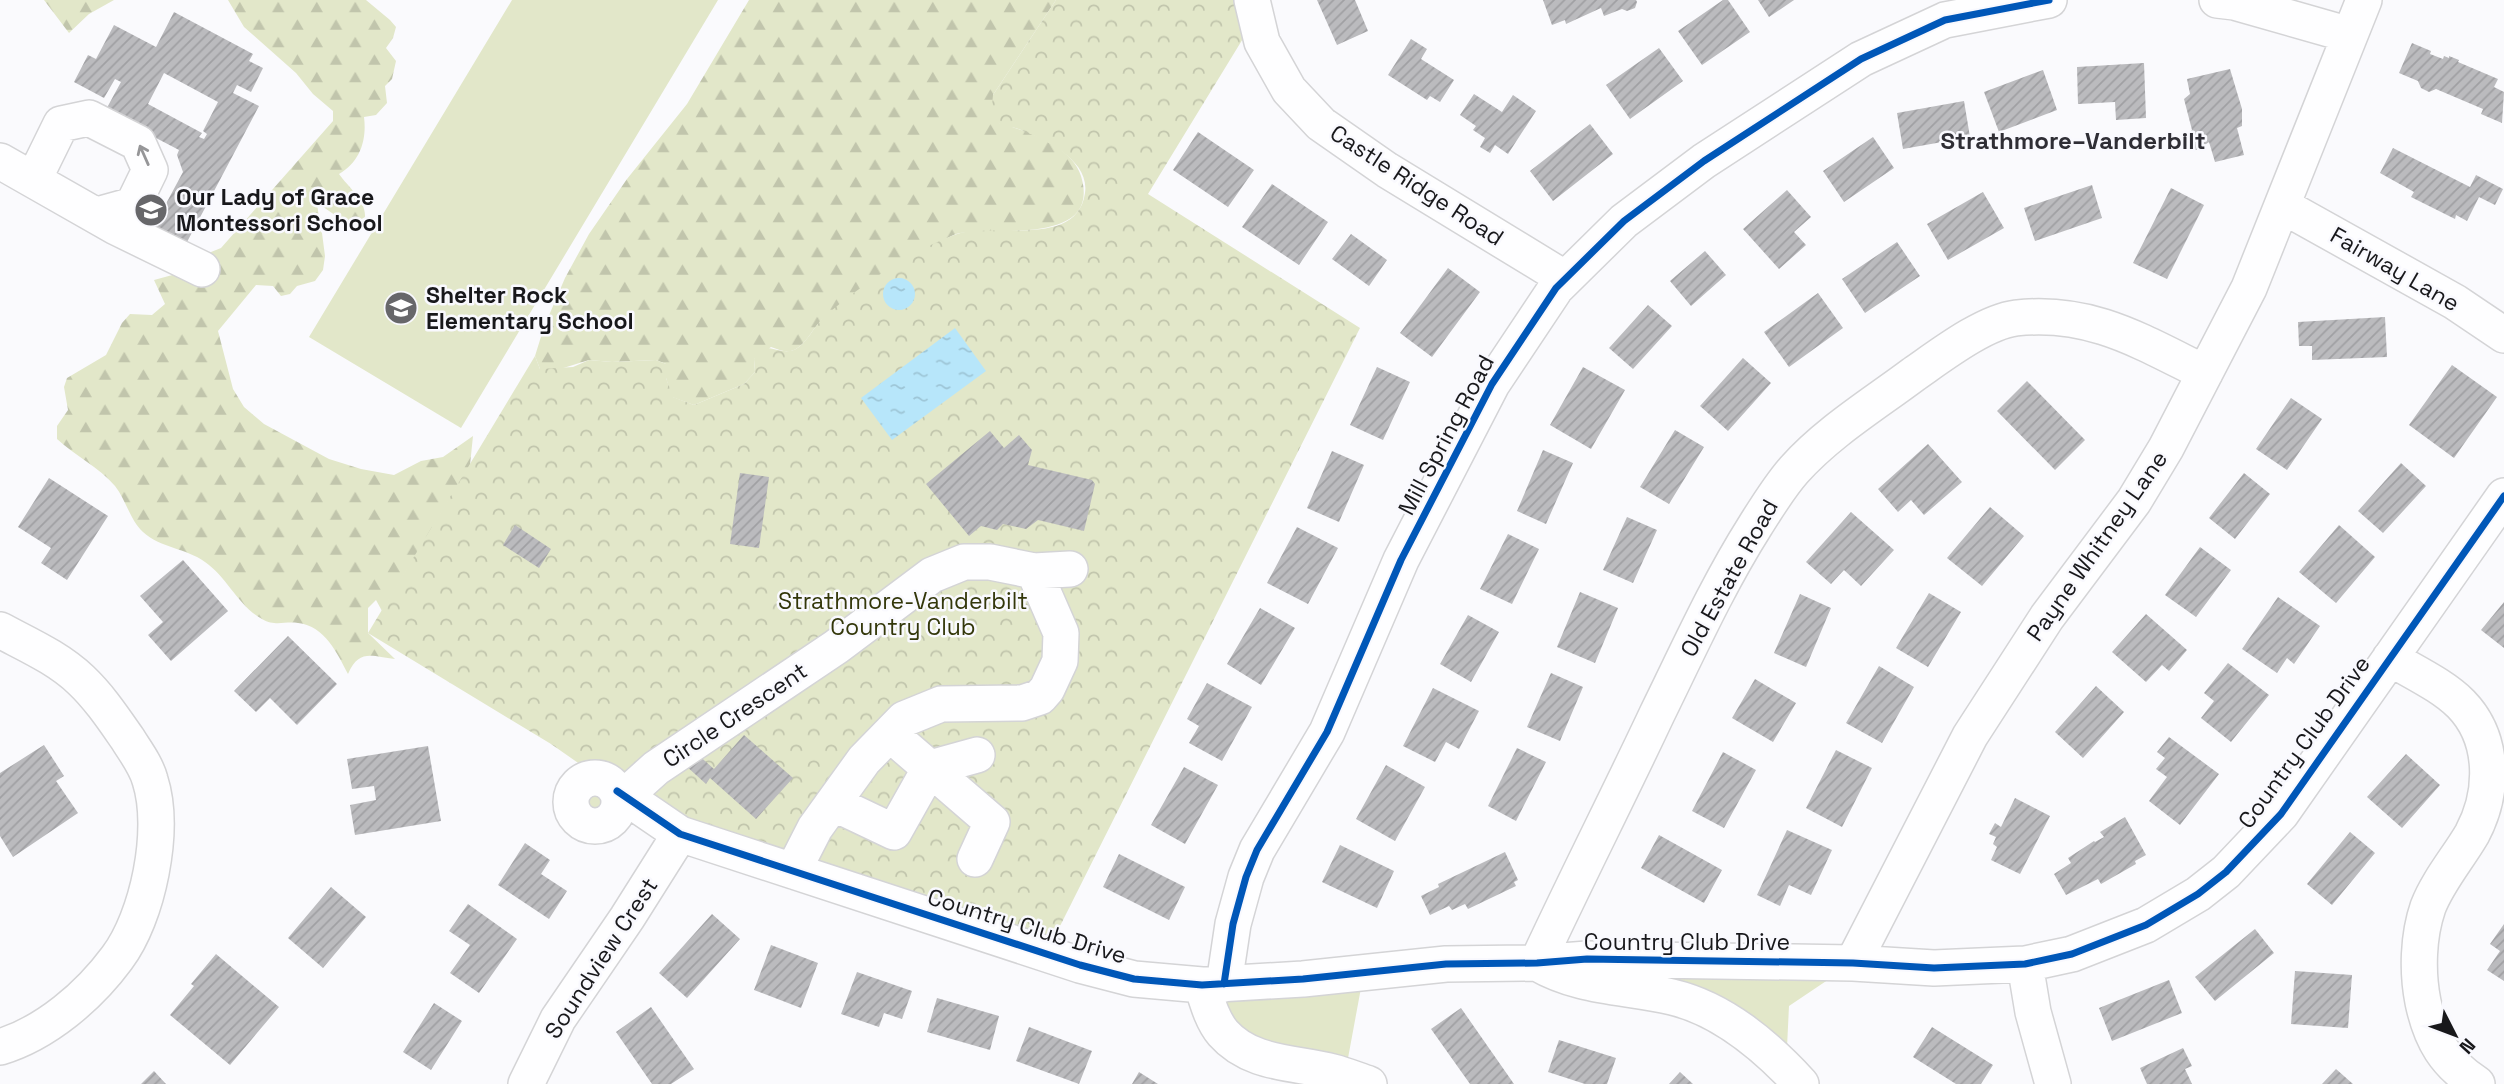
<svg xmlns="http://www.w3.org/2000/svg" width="2504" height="1084" viewBox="0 0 2504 1084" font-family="'Space Grotesk',sans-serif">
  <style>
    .grass { fill: #e2e7c9 }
    .forest { fill: url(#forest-firs) }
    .park { fill: url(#park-crowns) }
    .water { fill: url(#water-ripples) }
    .building { fill: url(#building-hatch); fill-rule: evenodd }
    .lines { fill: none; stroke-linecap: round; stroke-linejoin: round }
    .minor-casing { stroke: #d4d4d6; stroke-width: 38 }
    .minor { stroke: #fefeff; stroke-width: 35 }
    .cycleway-casing { stroke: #f9f9fe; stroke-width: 11 }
    .cycleway { stroke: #0057b8; stroke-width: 7 }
    .oneway { stroke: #969698 }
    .labels { text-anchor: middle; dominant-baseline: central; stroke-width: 5; stroke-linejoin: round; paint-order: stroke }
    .street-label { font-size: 23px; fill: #18181b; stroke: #f9f9fe }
    .poi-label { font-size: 23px; font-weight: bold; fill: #18181b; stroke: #f9f9fe; text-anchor: start }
    .park-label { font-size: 23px; fill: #33370a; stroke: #f9f9fe }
    .neighbourhood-label { font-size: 24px; font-weight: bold; fill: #2f2e35; stroke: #f9f9fe }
  </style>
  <defs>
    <pattern id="forest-firs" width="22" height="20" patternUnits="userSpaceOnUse" patternTransform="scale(1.75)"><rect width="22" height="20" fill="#e2e7c9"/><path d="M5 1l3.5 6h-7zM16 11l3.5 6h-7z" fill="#c1c5ac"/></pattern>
    <pattern id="park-crowns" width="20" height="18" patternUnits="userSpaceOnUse" patternTransform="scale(1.75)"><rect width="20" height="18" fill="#e2e7c9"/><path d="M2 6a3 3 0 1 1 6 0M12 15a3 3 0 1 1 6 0" fill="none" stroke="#c1c5ac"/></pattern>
    <pattern id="water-ripples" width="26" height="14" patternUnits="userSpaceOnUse" patternTransform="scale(1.75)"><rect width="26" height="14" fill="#b7e6fa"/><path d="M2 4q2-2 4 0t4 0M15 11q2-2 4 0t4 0" fill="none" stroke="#9dc5d6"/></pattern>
    <pattern id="building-hatch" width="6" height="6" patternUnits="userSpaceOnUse" patternTransform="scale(1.75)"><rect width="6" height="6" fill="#bbbbbe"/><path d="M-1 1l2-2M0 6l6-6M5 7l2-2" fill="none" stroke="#a0a0a3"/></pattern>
  </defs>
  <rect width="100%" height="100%" fill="#fafafd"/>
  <!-- grass -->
  <path class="grass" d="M512,0H718L461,428L309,337Z
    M596,778L604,780L619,806C601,864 535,786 596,778Z
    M1587,959L1853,963L1789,1006L1786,1068Z
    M1363,977L1346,1069L1262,1053L1207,988Z"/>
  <!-- forest -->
  <path class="forest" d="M44,0H114L89,14L69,33Z
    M228,0H366L390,20L396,27L393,38L386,48L396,61L392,79L385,86L387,103L376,115L364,117C367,140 360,162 339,174C348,187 366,200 365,217C347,230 333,212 317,203L319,218L314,224L322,233L325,256L323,270L315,281L297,286L290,294L281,296L273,286L256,285L218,331L233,389L244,407L264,424L329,459L361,469L394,475L421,461L443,457L473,436L470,465L382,611L376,600L368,608V633L395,659C371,656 359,649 348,674C337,653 325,626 298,623C284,621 276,627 262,619C238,606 227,577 205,562C186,548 160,548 143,532C130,520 126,500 115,486C99,467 75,456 57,439V426L68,410L64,387L67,378L106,355L122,323L130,314L152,315L165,304L154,280L176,274L206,254L221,248L333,121V111L313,94L296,73L244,27Z
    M749,0H1056L993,95L999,123C1027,131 1072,146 1081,176C1102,245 998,227 960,233C947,235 923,255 910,263C882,281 851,297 825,317C814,325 808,342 796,349C788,354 780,350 771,347L754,359L755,372L744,384L694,405L672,397L666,378V364L656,360L612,362L589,360L557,370L540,369L535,356L544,327L565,278L589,234L627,179L687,104Z"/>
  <!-- park -->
  <path class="park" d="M1056,0H1239L1255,19L1148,194L1360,328L1046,954L680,834L551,744L368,633L535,356L540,369L573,367L589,360L612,362L656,360L666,364V378L673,397L694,405L744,384L755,372L754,359L760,347C772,347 785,355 796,349C807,343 814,326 824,317C861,285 908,253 954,235C990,221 1077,250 1085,193C1090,160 1045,140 1021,130C1015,127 1006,127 1000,124C990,117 992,105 993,95Z"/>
  <!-- water -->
  <path class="water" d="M883 294a16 16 0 1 1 32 0a16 16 0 1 1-32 0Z
    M955,328L986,371L892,440L861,398Z"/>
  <!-- building -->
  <path class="building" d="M1317,0H1355L1368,31L1337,45Z
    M1543,0H1636L1637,2L1635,8L1627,11L1622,9L1604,16L1601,8L1566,24L1565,20L1552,25Z
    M1723,0H1728L1750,32L1702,65L1678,31Z
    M1758,0H1794L1769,17Z
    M174,12L253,54L249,61L263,68L251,92L237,85L233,93L259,106L187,242L154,226L183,172L177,155L179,150L135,127L103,115L121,82L115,79L104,98L74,82L88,55L96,59L114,25L156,47ZM164,73L218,102L203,131L207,134L204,139L199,137L202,133L148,104Z
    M1411,39L1427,49L1421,59L1454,80L1440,102L1430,96L1427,100L1388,75Z
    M2412,43L2431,51L2430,54L2443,59L2444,56L2449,58V56L2459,60L2458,62L2498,79L2494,87L2504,92L2502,123L2481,114L2483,109L2436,89L2429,92L2421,88L2418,81L2399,73Z
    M1659,48L1683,81L1630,119L1606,85Z
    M2144,63L2146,118L2116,120L2115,102L2078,104L2077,67Z
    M2230,69L2242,109V126L2237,128L2244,155L2215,162L2209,142L2197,150L2186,148L2184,137L2192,130L2184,99L2190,94L2187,79Z
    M2043,70L2057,110L1999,132L1984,92Z
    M1474,94L1502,112L1513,95L1536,111L1508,154L1495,145L1490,153L1480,147L1485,138L1473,130L1476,126L1460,115Z
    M1964,101L1970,137L1903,149L1897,113Z
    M1590,124L1613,154L1553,201L1530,171Z
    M1198,132L1254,170L1228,207L1173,170Z
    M1873,137L1894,168L1844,202L1823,171Z
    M2393,148L2470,187L2476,175L2503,189L2495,205L2479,197L2467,221L2456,215L2455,219L2411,197L2414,192L2380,173Z
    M1272,184L1328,222L1299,265L1242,227Z
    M2092,185L2102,218L2035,241L2024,208Z
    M2171,188L2204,205L2167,279L2133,263Z
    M1787,190L1811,217L1794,232L1806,245L1779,269L1743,229Z
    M1983,192L2004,228L1948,260L1927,224Z
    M1351,234L1387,260L1369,286L1332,259Z
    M1897,242L1920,276L1865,313L1842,279Z
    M1705,251L1726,275L1691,306L1670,281Z
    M1448,268L1480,292L1432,357L1400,333Z
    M1818,293L1843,328L1789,367L1764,332Z
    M1648,305L1672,326L1633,369L1609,348Z
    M2385,317L2387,357L2312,360V346H2299L2298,322Z
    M1743,358L1771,383L1728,431L1700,406Z
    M2452,365L2497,397L2454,458L2409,425Z
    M1377,367L1410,382L1383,440L1350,425Z
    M1583,367L1625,390L1591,449L1550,425Z
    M2027,381L2085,440L2055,470L1997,411Z
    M2291,398L2322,419L2287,470L2256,449Z
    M1675,430L1704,447L1669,504L1640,487Z
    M990,431L1004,448L1019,435L1032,450L1028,465L1092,480L1095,484L1084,531L1038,520L1026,529L1003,524L997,530L981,526L969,536L926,484Z
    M1928,444L1962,482L1924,515L1911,500L1898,512L1878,489Z
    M1543,450L1573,463L1546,524L1517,511Z
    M1332,451L1364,465L1339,522L1307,508Z
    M2401,463L2426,486L2383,533L2358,511Z
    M740,473L769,477L759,548L730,544Z
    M2244,473L2270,494L2235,539L2209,518Z
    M49,478L108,516L67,580L41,563L51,548L18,527Z
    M1990,507L2024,536L1982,586L1947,558Z
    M1851,512L1894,550L1861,586L1844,570L1831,584L1806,562Z
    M1627,517L1657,530L1633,583L1603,570Z
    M515,525L551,549L539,568L503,545Z
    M2339,525L2375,557L2336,603L2299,572Z
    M1297,527L1338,548L1308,604L1267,583Z
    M1508,534L1539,549L1512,604L1480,589Z
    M2200,547L2231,570L2196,617L2165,595Z
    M183,560L228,611L171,661L148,635L163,622L140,596Z
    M1580,592L1618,608L1595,663L1557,647Z
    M1929,593L1961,612L1928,667L1896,648Z
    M1800,594L1831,608L1806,667L1774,653Z
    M2278,597L2320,626L2294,664L2287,658L2277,673L2242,649Z
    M2504,602V648L2481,630Z
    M1260,608L1295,628L1261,685L1227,664Z
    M2146,614L2187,650L2169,671L2162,665L2146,682L2112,652Z
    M1468,615L1499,632L1471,682L1440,664Z
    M288,636L337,684L297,725L270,698L256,712L234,691Z
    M2228,663L2269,695L2231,742L2201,718L2214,701L2204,693Z
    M1879,666L1914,687L1882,743L1846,723Z
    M1551,673L1583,687L1560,741L1527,727Z
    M1755,679L1796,703L1773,742L1732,718Z
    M1207,683L1252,707L1222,761L1189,743L1199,726L1187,719Z
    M2096,686L2124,712L2083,758L2055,732Z
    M1433,688L1479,711L1459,749L1446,742L1435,762L1403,746Z
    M744,735L793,778L756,819L710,778L706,784L685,765L696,753L714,769Z
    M2169,737L2219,774L2180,825L2149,801L2167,777L2156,769L2165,758L2157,752Z
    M44,745L64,776L56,781L78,813L13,857L0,836V773Z
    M428,746L441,821L355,835L350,805L376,800L374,786L352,789L347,759Z
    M1517,748L1546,762L1516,821L1488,806Z
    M1836,750L1872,768L1842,827L1806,808Z
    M1723,752L1756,770L1724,828L1692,811Z
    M2406,754L2440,785L2402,828L2367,797Z
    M1386,765L1425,787L1395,841L1356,819Z
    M1184,767L1218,785L1185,844L1151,825Z
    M2015,798L2050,816L2020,874L1991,860L1997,847L1993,844L1996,837L1989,834L1995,823L2001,827Z
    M2125,817L2146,855L2135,861L2136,864L2101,884L2098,879L2066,895L2054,874L2071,863L2068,858L2094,841L2095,842L2104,837L2100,832Z
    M1787,830L1832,850L1811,895L1789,885L1780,906L1757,895Z
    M2350,832L2375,853L2332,905L2307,884Z
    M1659,835L1722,870L1704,903L1641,868Z
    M525,843L550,860L541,874L567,891L549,919L498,885Z
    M1340,845L1394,871L1377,908L1322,882Z
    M1505,852L1518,880L1514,882L1516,886L1468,909L1465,904L1452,910L1449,906L1430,915L1421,896L1439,887L1438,884Z
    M1119,854L1185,887L1169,920L1103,887Z
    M331,887L366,917L323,968L288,938Z
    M468,904L517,939L479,993L450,973L470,945L449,931Z
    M712,914L740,939L687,998L659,973Z
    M2504,924V981L2487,970L2500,951L2490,944Z
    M2255,929L2274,953L2215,1001L2195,977Z
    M771,945L818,963L801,1008L754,990Z
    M216,954L279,1007L230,1065L170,1015L194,986L191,984Z
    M2295,971L2352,975L2348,1028L2291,1024Z
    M857,972L912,991L902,1019L884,1013L879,1027L841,1014Z
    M2169,980L2182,1013L2112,1041L2099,1008Z
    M937,998L999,1016L990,1050L927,1032Z
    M434,1003L462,1021L431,1070L403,1052Z
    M651,1007L694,1069L671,1084H652L616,1032Z
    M1461,1008L1514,1084H1470L1431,1029Z
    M1029,1027L1092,1051L1079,1084L1016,1061Z
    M1932,1027L1993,1065L1981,1084H1956L1913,1057Z
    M1559,1040L1616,1058L1607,1084H1585L1548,1072Z
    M2183,1048L2192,1066L2185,1069L2192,1084H2147L2140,1068Z
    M2336,1069L2353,1084H2322Z
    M154,1071L166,1084H141Z
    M1139,1072L1158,1084H1132Z
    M1680,1072L1693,1084H1669Z"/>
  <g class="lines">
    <defs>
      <path id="minor" d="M1252,0L1262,42L1289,90L1321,124L1387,170L1564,278
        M2217,0L2234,2L2350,35
        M0,161L116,227L202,269
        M34,179L61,124L89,118L138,143L150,170L133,205L97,215
        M2283,206L2455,302L2504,335
        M0,630C28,645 58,658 81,680C99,697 113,718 127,738C135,751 146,765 150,780C166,830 148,917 117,958C89,996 46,1033 0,1047
        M2390,658C2413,672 2442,685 2461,704C2495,739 2494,793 2472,834C2458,858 2438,881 2428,907C2418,936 2417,972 2423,1002C2431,1040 2445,1063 2477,1084
        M890,734L992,822L975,859
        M571 802a24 24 0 1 1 48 0a24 24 0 1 1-48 0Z
        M617,791L680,834L1080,965L1134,979L1202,985L1303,979L1446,964L1537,963L1587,959L1853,963L1934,968L2025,964L2072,954L2146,925L2198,894L2226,872L2281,814L2504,496
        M625,796L656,768L836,647L932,575L964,562H990L1034,571L1070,569
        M833,803L894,832L930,768L977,755
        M793,871L815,828L864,760L904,719L941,704L1022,703L1040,697L1047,689L1060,661L1061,633L1034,571
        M1853,963L1970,736L2047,617L2134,501L2166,448L2249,288L2364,0
        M2025,964L2033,1012L2053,1084
        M1224,984L1233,924L1246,877L1257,850L1327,732L1401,560L1492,384L1556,288L1624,221L1704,161L1861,59L1945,20L2049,0
        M1202,985C1207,1001 1212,1020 1223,1033C1251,1065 1295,1062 1333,1072C1345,1075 1357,1080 1369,1084
        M526,1084L558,1019L627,918L680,834
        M1801,1084C1766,1046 1723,1009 1672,997C1625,986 1580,988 1537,963C1576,879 1618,797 1657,714C1688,651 1717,586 1755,526C1767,507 1779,487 1794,470C1828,432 1874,404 1914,374C1940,356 1984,322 2016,318C2091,310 2140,341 2205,373"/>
    </defs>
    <!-- minor casing -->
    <use href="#minor" class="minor-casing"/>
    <!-- minor -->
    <use href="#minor" class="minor"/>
    <defs>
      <path id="cycleway" d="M617,791L680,834L1080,965L1134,979L1202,985L1303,979L1446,964L1537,963L1587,959L1853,963L1934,968L2025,964L2072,954L2146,925L2198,894L2226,872L2281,814L2504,496
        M1224,984L1233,924L1246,877L1257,850L1327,732L1401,560L1492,384L1556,288L1624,221L1704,161L1861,59L1945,20L2049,0"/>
    </defs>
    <!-- cycleway casing -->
    <use href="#cycleway" class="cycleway-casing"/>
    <!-- cycleway -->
    <use href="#cycleway" class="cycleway"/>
  </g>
  <!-- one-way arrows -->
  <defs><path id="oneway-shaft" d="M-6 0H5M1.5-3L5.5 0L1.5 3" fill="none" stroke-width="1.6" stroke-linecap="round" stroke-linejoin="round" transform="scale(1.75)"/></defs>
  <use class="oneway" href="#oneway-shaft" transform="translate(144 155) rotate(-114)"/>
  <!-- icons -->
  <defs>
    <symbol id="school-disc" viewBox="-11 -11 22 22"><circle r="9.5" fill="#67676a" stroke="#f9f9fe"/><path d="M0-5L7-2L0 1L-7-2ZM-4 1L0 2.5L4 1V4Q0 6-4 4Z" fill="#fff"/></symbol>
  </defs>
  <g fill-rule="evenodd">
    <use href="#school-disc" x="132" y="191" width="38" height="38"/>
    <use href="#school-disc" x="382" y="289" width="38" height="38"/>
  </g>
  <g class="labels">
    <!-- street labels -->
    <g class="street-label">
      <text transform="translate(1417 185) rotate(33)">Castle Ridge Road</text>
      <text transform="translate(2395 269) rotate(30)">Fairway Lane</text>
      <text transform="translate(1446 435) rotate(-62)">Mill Spring Road</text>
      <text transform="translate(2097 546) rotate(-55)">Payne Whitney Lane</text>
      <text transform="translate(1729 578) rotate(-61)">Old Estate Road</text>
      <text transform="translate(735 715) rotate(-34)">Circle Crescent</text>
      <text transform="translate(2304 742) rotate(-54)">Country Club Drive</text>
      <text transform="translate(1027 926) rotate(17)">Country Club Drive</text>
      <text x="1687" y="942">Country Club Drive</text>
      <text transform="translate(601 958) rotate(-57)">Soundview Crest</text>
    </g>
    <!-- poi labels -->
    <g class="poi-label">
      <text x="176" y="197">Our Lady of Grace<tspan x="176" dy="26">Montessori School</tspan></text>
      <text x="426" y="295">Shelter Rock<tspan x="426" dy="26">Elementary School</tspan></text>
    </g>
    <!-- park labels -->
    <g class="park-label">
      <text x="903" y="601">Strathmore-Vanderbilt<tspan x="903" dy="26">Country Club</tspan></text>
    </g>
    <!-- neighbourhood labels -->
    <g class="neighbourhood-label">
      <text x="2073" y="140">Strathmore–Vanderbilt</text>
    </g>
  </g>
  <!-- north arrow -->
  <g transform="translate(2455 1035) rotate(132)" stroke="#f9f9fe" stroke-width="5" paint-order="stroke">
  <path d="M0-5L12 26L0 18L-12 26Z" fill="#18181b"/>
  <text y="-10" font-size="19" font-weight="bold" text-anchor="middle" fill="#18181b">N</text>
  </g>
</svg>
